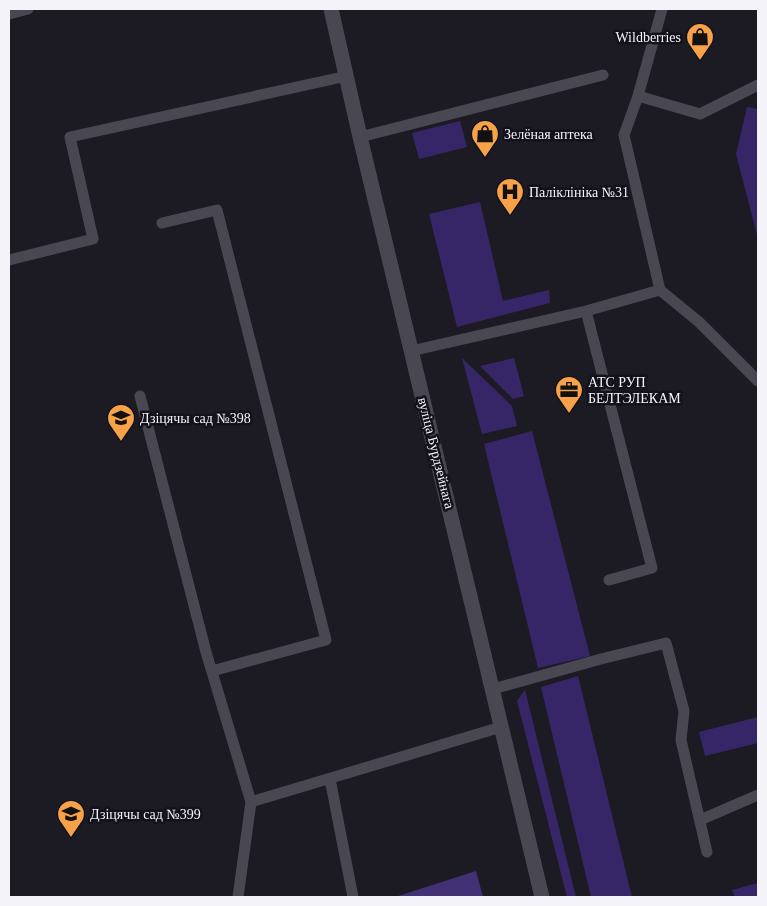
<svg xmlns="http://www.w3.org/2000/svg" width="767" height="906" viewBox="0 0 767 906" font-family="'Times New Roman',serif">
  <style>
    .green { fill: #372667 }
    .forest { fill: #423175 }
    .lines { fill: none; stroke-linecap: round; stroke-linejoin: round }
    .service { stroke: #494852; stroke-width: 11 }
    .tertiary { stroke: #494852; stroke-width: 15 }
    .labels { text-anchor: middle; dominant-baseline: central; stroke-width: 5; stroke-linejoin: round; paint-order: stroke }
    .poi-label { font-size: 14px; fill: #f3f3f9; stroke: #13121a; text-anchor: start }
    .street-label { font-size: 14px; fill: #f3f3f9; stroke: #13121a }
  </style>
  <rect width="100%" height="100%" fill="#1c1b23"/>
  <!-- green -->
  <path class="green" d="M747,107L758,109V236L757,235L736,154Z
    M460,121L467,147L419,159L412,133Z
    M480,202L503,301L549,290L550,303L457,327L429,214Z
    M462,358L512,406L517,426L482,434Z
    M514,358L524,396L513,399L480,366Z
    M532,431L590,656L538,668L484,444Z
    M578,676L632,897H591L541,687Z
    M525,690L576,897H567L517,701Z
    M758,717V743L705,756L699,732Z
    M758,883V897H735L732,890Z"/>
  <!-- forest -->
  <path class="forest" d="M476,871L483,897H395Z"/>
  <g class="lines">
    <!-- service -->
    <path class="service" d="M662,9L638,96L624,135L660,290L699,322L758,381
      M9,14L28,9
      M638,96L700,114L758,85
      M360,137L603,75
      M162,223L217,210L326,640L212,671
      M9,260L93,239L70,137L347,76
      M586,311L652,568L609,580
      M411,351L586,311L660,290
      M140,396L206,652L251,802L238,897
      M493,689L601,659L666,643L684,711L681,740L707,852
      M330,779L353,897
      M251,802L501,727
      M700,820L758,795"/>
    <!-- tertiary -->
    <path class="tertiary" d="M331,9L360,137L542,897"/>
  </g>
  <!-- icons -->
  <defs>
    <symbol id="shop-pin" viewBox="-11 -11 22 30"><path d="M0 17L-7.5 6A9.5 9.5 0 1 1 7.5 6Z" fill="#f7a149" stroke="#13121a"/><path d="M-5-2.5h2.3a2.7 3.5 0 0 1 5.4 0H5L5.5 6h-11ZM-1.5-2.5h3a1.5 2.3 0 0 0-3 0Z" fill="#111"/></symbol>
    <symbol id="hospital-pin" viewBox="-11 -11 22 30"><path d="M0 17L-7.5 6A9.5 9.5 0 1 1 7.5 6Z" fill="#f7a149" stroke="#13121a"/><path d="M-5-5h3v3.5h4V-5h3V5h-3V1.5h-4V5h-3Z" fill="#111"/></symbol>
    <symbol id="office-pin" viewBox="-11 -11 22 30"><path d="M0 17L-7.5 6A9.5 9.5 0 1 1 7.5 6Z" fill="#f7a149" stroke="#13121a"/><path d="M-6-3h4V-5.5h4V-3h4V5H-6ZM-1-4.5V-3h2v-1.5ZM-6 0V1H6V0Z" fill="#111"/></symbol>
    <symbol id="school-pin" viewBox="-11 -11 22 30"><path d="M0 17L-7.5 6A9.5 9.5 0 1 1 7.5 6Z" fill="#f7a149" stroke="#13121a"/><path d="M0-5L7-2L0 1L-7-2ZM-4 1L0 2.5L4 1V4Q0 6-4 4Z" fill="#111"/></symbol>
  </defs>
  <g fill-rule="evenodd">
    <use href="#shop-pin" x="684" y="21" width="32" height="43"/>
    <use href="#shop-pin" x="469" y="118" width="32" height="43"/>
    <use href="#hospital-pin" x="494" y="176" width="32" height="43"/>
    <use href="#office-pin" x="553" y="374" width="32" height="43"/>
    <use href="#school-pin" x="105" y="402" width="32" height="43"/>
    <use href="#school-pin" x="55" y="798" width="32" height="43"/>
  </g>
  <g class="labels">
    <!-- poi labels -->
    <g class="poi-label">
      <text x="681" y="37" text-anchor="end">Wildberries</text>
      <text x="504" y="134">Зелёная аптека</text>
      <text x="529" y="192">Паліклініка №31</text>
      <text x="588" y="382">АТС РУП<tspan x="588" dy="16">БЕЛТЭЛЕКАМ</tspan></text>
      <text x="140" y="418">Дзіцячы сад №398</text>
      <text x="90" y="814">Дзіцячы сад №399</text>
    </g>
    <!-- street labels -->
    <g class="street-label">
      <text transform="translate(436 453) rotate(76)">вуліца Бурдзейнага</text>
    </g>
  </g>
  <!-- border -->
  <rect width="767" height="906" fill="none" stroke="#f3f3f9" stroke-width="20"/>
</svg>
